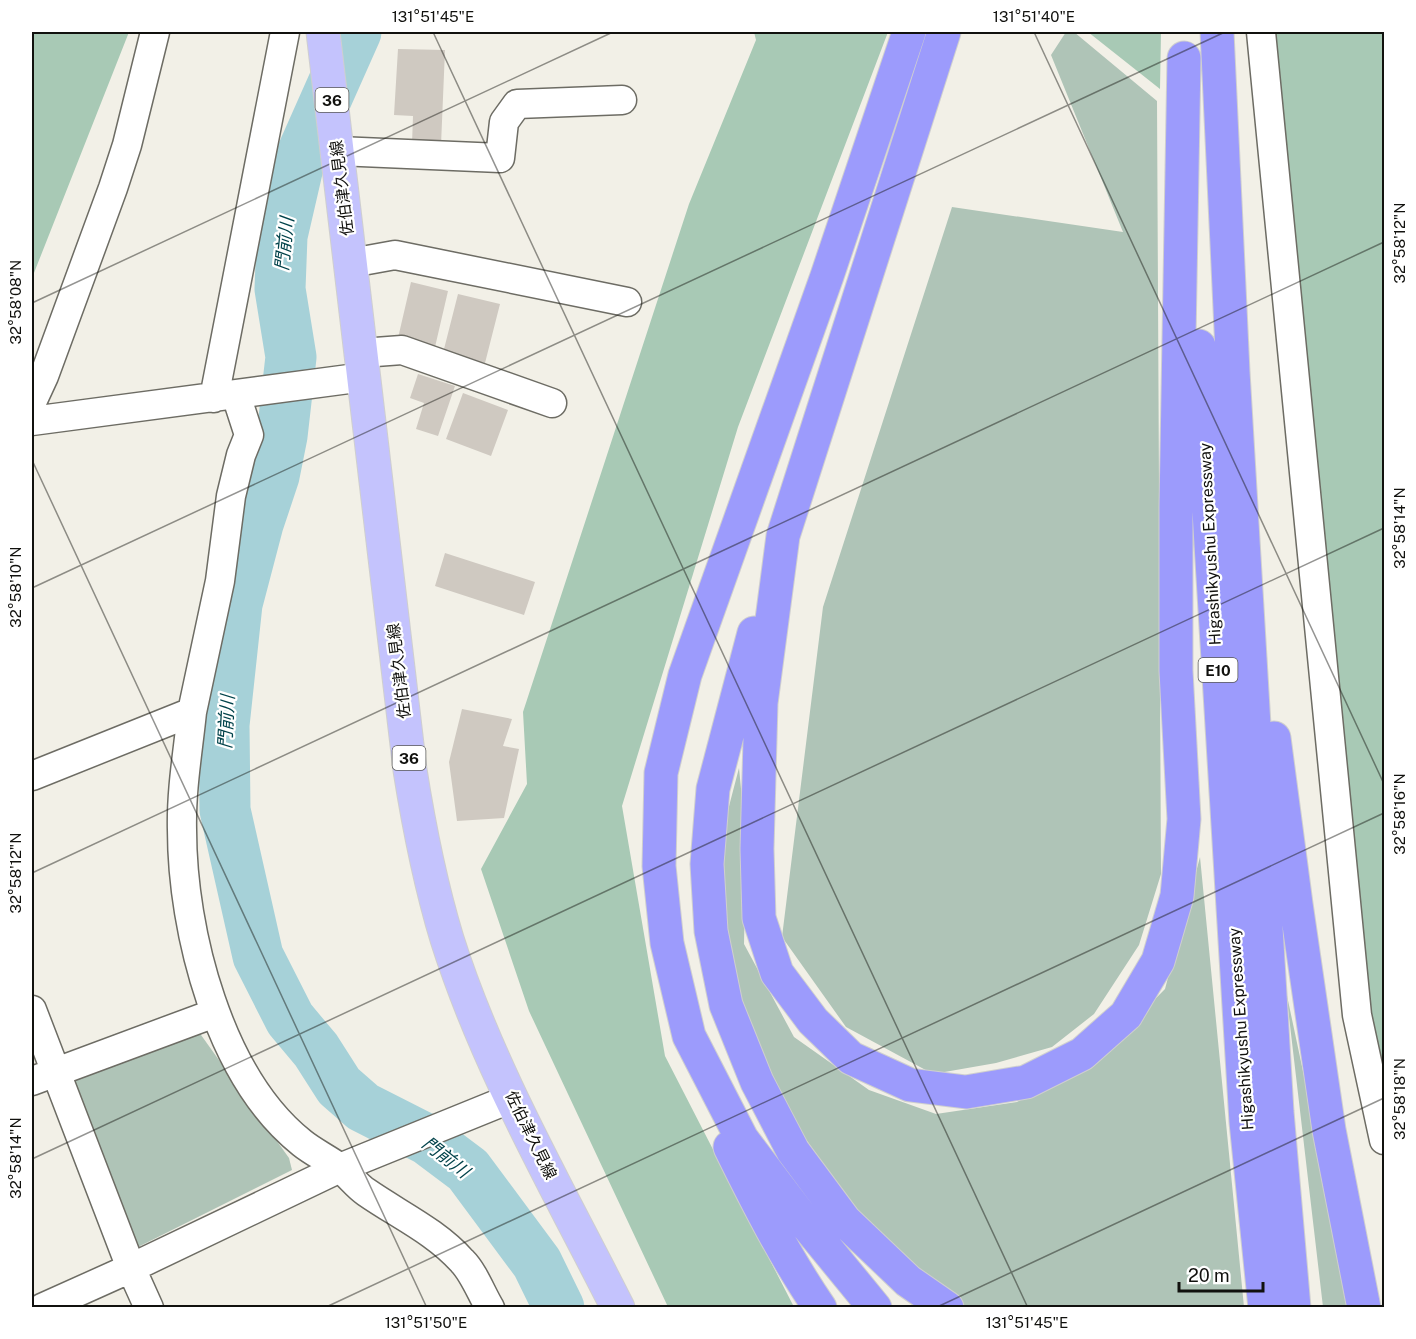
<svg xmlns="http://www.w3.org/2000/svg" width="1416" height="1339" viewBox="0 0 1416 1339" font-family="'Public Sans','Noto Sans JP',sans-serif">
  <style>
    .green { fill: #afc4b7 }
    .forest { fill: #a8c9b5 }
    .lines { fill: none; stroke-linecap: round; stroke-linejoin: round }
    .river { stroke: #a6d1d8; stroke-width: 51 }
    .building { fill: #cfc9c1 }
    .street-casing { stroke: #6d6c64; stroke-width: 31 }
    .primary-casing { stroke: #cfcfcf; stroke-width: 35 }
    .highway-casing { stroke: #cfcfcf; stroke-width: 35 }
    .street { stroke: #fff; stroke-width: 28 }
    .primary { stroke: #c4c3fd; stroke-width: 33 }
    .highway { stroke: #9c9bfc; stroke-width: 33 }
    .ticks { fill: none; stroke: #11110e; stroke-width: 1.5; stroke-opacity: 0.45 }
    .labels { text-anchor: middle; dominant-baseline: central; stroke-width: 4.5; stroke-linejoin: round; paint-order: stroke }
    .shield { fill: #fff; stroke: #585856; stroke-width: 1.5 }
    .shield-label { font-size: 15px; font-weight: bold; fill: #11110e }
    .street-label { font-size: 16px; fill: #11110e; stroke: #fff }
    .water-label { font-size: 18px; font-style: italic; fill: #00424a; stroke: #fff }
    .neatline { fill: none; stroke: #11110e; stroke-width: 2 }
    .ticks-label { font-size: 15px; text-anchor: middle; fill: #11110e }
  </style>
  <rect width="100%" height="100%" fill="#f2f0e7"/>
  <!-- green -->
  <path class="green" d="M1066,32H1074L1157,101L1161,874L1139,945L1094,1014L1052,1047L996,1063L933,1074L846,1027L782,937L823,607L952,207L1123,232L1051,55Z
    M739,768L746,840L744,944L794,1037L869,1090L936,1114L1017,1102L1096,1059L1165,989L1200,857L1244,1307H963L946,1299L882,1247L771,1090L737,989L725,926L722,833Z
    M1286,991L1353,1307H1323Z
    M196,1028L289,1158L292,1170L136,1248L67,1077Z"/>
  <!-- forest -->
  <path class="forest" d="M32,32H129L32,278Z
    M754,32H888L738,427L622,806L665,1056L794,1307H668L529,1011L481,869L527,784L523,712L689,204L756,40Z
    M1088,32H1161L1160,89Z
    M1269,32H1384V1098L1343,927Z"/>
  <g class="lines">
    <!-- river -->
    <path class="river" d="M356,32L300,158L282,236L280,289L291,357L282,436L274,476L258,524L237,604L224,725L225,810L258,956L290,1019L316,1050L339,1086L363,1107L428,1140L468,1170L537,1263L559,1308"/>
  </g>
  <!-- building -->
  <path class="building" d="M398,49L445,50L441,145L412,144L413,116L394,115Z
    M411,282L448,291L435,347L398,338Z
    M458,294L500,304L485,363L443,353Z
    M418,374L455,386L438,436L416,429L424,403L410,398Z
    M463,393L508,410L491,456L446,439Z
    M445,553L535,582L524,615L435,586Z
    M462,709L512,719L503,746L519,749L504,818L457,821L449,762Z"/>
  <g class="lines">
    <defs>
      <path id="street" d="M1261,32L1357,1015L1384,1140
        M338,151L500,158L504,122L517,104L622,100
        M351,263L395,255L627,302
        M362,353L402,350L552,403
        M214,398L285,32
        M32,402L44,376L113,188L127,145L155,32
        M32,421L364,377
        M192,712L220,581L231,496L241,455L249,435L236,395
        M32,776L192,712C188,751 181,790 182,830C182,931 219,1077 302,1143C313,1152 328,1159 340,1168C349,1175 357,1186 366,1192C399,1215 435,1231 462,1261C474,1273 481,1293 490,1308
        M32,1010L131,1268L149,1308
        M32,1081L215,1013
        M42,1308L131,1268L342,1167L512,1098"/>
      <path id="primary" d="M323,32L410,770C419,827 430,883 447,939C487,1066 558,1189 618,1308"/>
      <path id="highway" d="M944,32L783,536L761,703L757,849L759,918L777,973L813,1021L851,1058L910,1085L966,1092L1026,1082L1082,1054L1126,1015L1158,961L1177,896L1184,819L1176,671V506L1184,58
        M1217,32L1233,372L1277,1112L1294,1308
        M1199,346L1246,1122L1265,1308
        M754,633L713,789L707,864L711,931L726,1005L757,1082L793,1151L845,1221L908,1281L947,1308
        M1274,738L1296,904L1329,1130L1364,1308
        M730,1147C757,1202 785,1257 820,1308
        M875,1308L807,1225L742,1139L689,1036L667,943L659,866L661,773L685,675L827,276L909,32"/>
    </defs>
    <!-- street casing -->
    <use href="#street" class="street-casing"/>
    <!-- primary casing -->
    <use href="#primary" class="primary-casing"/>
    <!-- highway casing -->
    <use href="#highway" class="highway-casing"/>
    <!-- street -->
    <use href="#street" class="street"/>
    <!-- primary -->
    <use href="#primary" class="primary"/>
    <!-- highway -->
    <use href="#highway" class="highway"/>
  </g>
  <!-- ticks -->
  <path class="ticks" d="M433,32L1028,1308M1034,32L1384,784M32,303L613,32M32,460L427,1308M32,588L1225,32M32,873L1384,242M32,1159L1384,528M324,1308L1384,813M935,1308L1384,1098"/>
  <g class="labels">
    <!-- shield labels -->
    <g class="shield">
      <rect x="315.5" y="88" width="33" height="24" rx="4.5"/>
      <rect x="1198.5" y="658" width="39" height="24" rx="4.5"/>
      <rect x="392.5" y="746" width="33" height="24" rx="4.5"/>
    </g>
    <g class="shield-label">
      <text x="332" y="100">36</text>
      <text x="1218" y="670">E10</text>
      <text x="409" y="758">36</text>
    </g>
    <!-- street labels -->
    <g class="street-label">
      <text transform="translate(342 188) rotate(-97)">佐伯津久見線</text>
      <text transform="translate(1210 544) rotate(-93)">Higashikyushu Expressway</text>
      <text transform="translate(399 671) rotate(-97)">佐伯津久見線</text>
      <text transform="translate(1241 1029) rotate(-94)">Higashikyushu Expressway</text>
      <text transform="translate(531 1135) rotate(64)">佐伯津久見線</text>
    </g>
    <!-- water labels -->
    <g class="water-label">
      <text transform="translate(284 244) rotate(-84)">門前川</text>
      <text transform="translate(226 722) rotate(-87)">門前川</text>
      <text transform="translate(446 1157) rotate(38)">門前川</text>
    </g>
  </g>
  <!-- border -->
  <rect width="1416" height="1339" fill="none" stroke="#ffffff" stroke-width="66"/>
  <!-- scale -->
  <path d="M1179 1282v9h84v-9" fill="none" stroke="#11110e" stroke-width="3"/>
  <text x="1188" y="1282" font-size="18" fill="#11110e" stroke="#ffffff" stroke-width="4.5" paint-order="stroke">20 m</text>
  <rect x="33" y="33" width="1350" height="1273" class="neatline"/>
  <g class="ticks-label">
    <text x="433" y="22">131°51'45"E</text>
    <text x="1034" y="22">131°51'40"E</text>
    <text transform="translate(1400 243) rotate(-90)" y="5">32°58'12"N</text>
    <text transform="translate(16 302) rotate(-90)" y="5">32°58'08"N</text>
    <text transform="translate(1400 528) rotate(-90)" y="5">32°58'14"N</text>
    <text transform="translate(16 587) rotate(-90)" y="5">32°58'10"N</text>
    <text transform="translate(1400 814) rotate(-90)" y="5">32°58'16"N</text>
    <text transform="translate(16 873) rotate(-90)" y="5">32°58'12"N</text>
    <text transform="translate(1400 1099) rotate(-90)" y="5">32°58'18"N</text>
    <text transform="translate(16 1158) rotate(-90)" y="5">32°58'14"N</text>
    <text x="426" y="1328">131°51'50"E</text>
    <text x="1027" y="1328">131°51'45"E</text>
  </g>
</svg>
